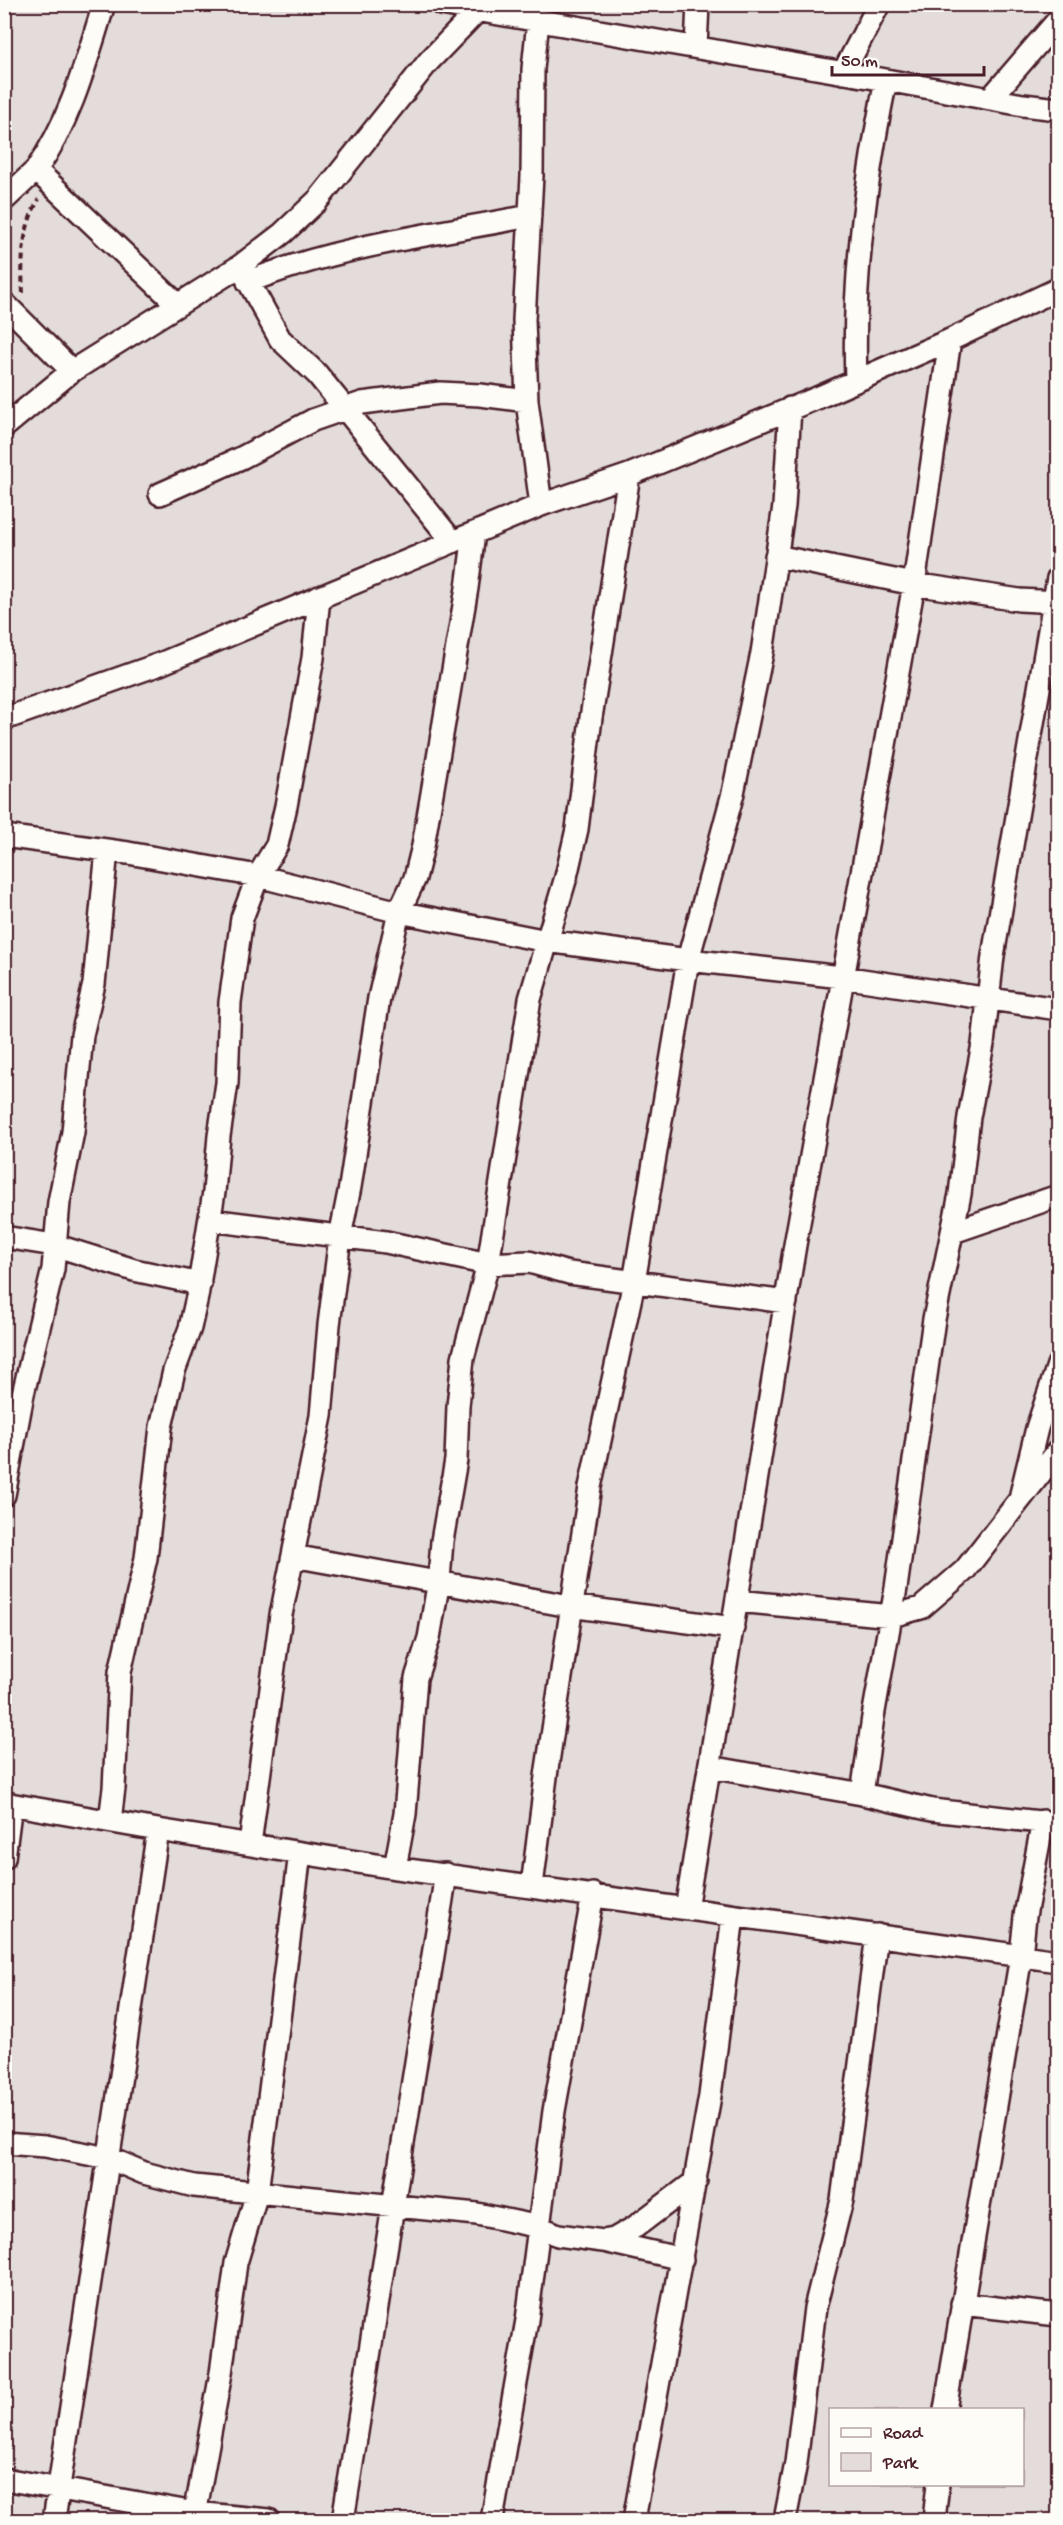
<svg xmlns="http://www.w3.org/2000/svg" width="1063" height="2525" viewBox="0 0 1063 2525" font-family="'Gochi Hand',sans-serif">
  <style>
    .green { fill: #e3dcda; stroke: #967e82; stroke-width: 1.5; fill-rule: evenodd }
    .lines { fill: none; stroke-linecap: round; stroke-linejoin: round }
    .minor-casing { stroke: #4a1f2b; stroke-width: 26 }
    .path { stroke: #4a1f2b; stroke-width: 4; stroke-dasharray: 6 4.5; stroke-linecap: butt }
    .minor { stroke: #fdfcf7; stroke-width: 21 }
  </style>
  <rect width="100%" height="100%" fill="#fdfcf7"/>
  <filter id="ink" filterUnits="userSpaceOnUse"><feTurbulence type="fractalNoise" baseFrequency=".0167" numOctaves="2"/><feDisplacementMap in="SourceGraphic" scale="12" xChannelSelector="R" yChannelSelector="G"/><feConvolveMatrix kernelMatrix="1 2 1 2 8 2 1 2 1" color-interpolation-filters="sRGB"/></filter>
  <g filter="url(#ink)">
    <!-- green -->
    <path class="green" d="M5,5H1058V2520H5ZM830,2410H1022V2484H830Z"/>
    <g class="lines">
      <defs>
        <path id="minor" d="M441,4L886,80L1023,105L1058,109
          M538,21L533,69L532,176L524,320L527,401L541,505
          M696,47L698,4
          M843,73L879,4
          M990,99L1058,20
          M36,170C71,120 86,62 104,4
          M4,200L36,170L177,304
          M240,266L280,339L317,374L453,542
          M248,282C337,246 436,234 530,216
          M4,303L72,371
          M856,379C852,279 866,177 886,80
          M4,427L72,371L240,266L283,233L318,200L429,61L484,4
          M160,494L241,458L313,420L362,403L440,393L480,395L527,401
          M776,556L914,584L1019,600L1058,602
          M4,719L160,664L541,505L629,475L817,398L950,340L1058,289
          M4,836L128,853L258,876L399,912L547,941L688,960L842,977L1058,1009
          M210,1220L386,1242L488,1264L529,1262L569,1273L786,1302
          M953,1232L1058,1196
          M4,1237L54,1245L134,1270L200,1284
          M1021,1494L1037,1428L1058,1365
          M4,1495L23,1394L53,1269L59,1202L73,1132L82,1035L94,984L107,850
          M293,1556L570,1606L733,1628
          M737,1601L892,1616L921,1608L965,1570L1058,1451
          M710,1767L862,1794L932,1810L1058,1824
          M862,1794L873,1717L896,1588L934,1319L960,1194L969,1117L983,1044L993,956L1058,578
          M4,1803L158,1830L395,1868L1058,1961
          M110,1821L114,1788L120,1672L146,1558L161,1427L174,1371L190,1328L197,1297L214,1192L219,1136L227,1083L230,1002L242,918L258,876L277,845L286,806L313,658L319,597
          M250,1844L281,1615L321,1416L329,1325L340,1237L350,1187L379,998L399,912L415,878L423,846L467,588L474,533
          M4,1858L11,1804
          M395,1868L405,1814L416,1678L429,1638L439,1580L442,1541L456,1460L458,1406L463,1358L488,1264L530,999L566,877L577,829L591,718L629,475
          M532,1886L547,1769L590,1487L634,1282L688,960L733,793L762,653L784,506L790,408
          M686,1909L795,1245L914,584L950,340
          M4,2143L45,2146L109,2158L144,2173L194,2186L477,2214L540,2227L558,2235L603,2241L614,2239L635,2227L696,2181
          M604,2241L682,2259
          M962,2304L1058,2315
          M945,2410L1021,1956L1025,1916L1043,1821
          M4,2479L195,2513L269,2520
          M54,2520L158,1830
          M194,2520L221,2373L236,2263L257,2193L300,1853
          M343,2520L446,1874
          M492,2520L527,2320L554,2111L593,1894
          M634,2520L710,2096L733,1916
          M785,2520L796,2463L815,2308L842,2200L877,1935
          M934,2520L938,2484"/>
      </defs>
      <!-- minor casing -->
      <use href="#minor" class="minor-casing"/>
      <!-- path -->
      <path class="path" d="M23,293C21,262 22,227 39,199"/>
      <!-- minor -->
      <use href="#minor" class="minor"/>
    </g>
  </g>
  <!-- margin -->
  <rect width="1063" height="2525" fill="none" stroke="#fdfcf7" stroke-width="24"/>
  <rect x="12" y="12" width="1039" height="2501" fill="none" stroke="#4a1f2b" stroke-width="2" filter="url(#ink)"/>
  <!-- legend -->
  <rect x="829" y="2408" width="195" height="78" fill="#fdfcf7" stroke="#b5a4a5" stroke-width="1.5"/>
  <rect x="841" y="2428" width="30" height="9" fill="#fdfcf7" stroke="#b5a4a5" stroke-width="1.5"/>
  <text x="883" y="2438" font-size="18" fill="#4a1f2b">Road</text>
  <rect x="841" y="2453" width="30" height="18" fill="#e3dcda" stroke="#b5a4a5" stroke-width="1.5"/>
  <text x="883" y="2468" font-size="18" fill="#4a1f2b">Park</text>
  <!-- scale -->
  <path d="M832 66v9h152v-9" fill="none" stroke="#4a1f2b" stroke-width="3"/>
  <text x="841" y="66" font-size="18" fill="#4a1f2b" stroke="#fdfcf7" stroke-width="4.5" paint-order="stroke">50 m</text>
</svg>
